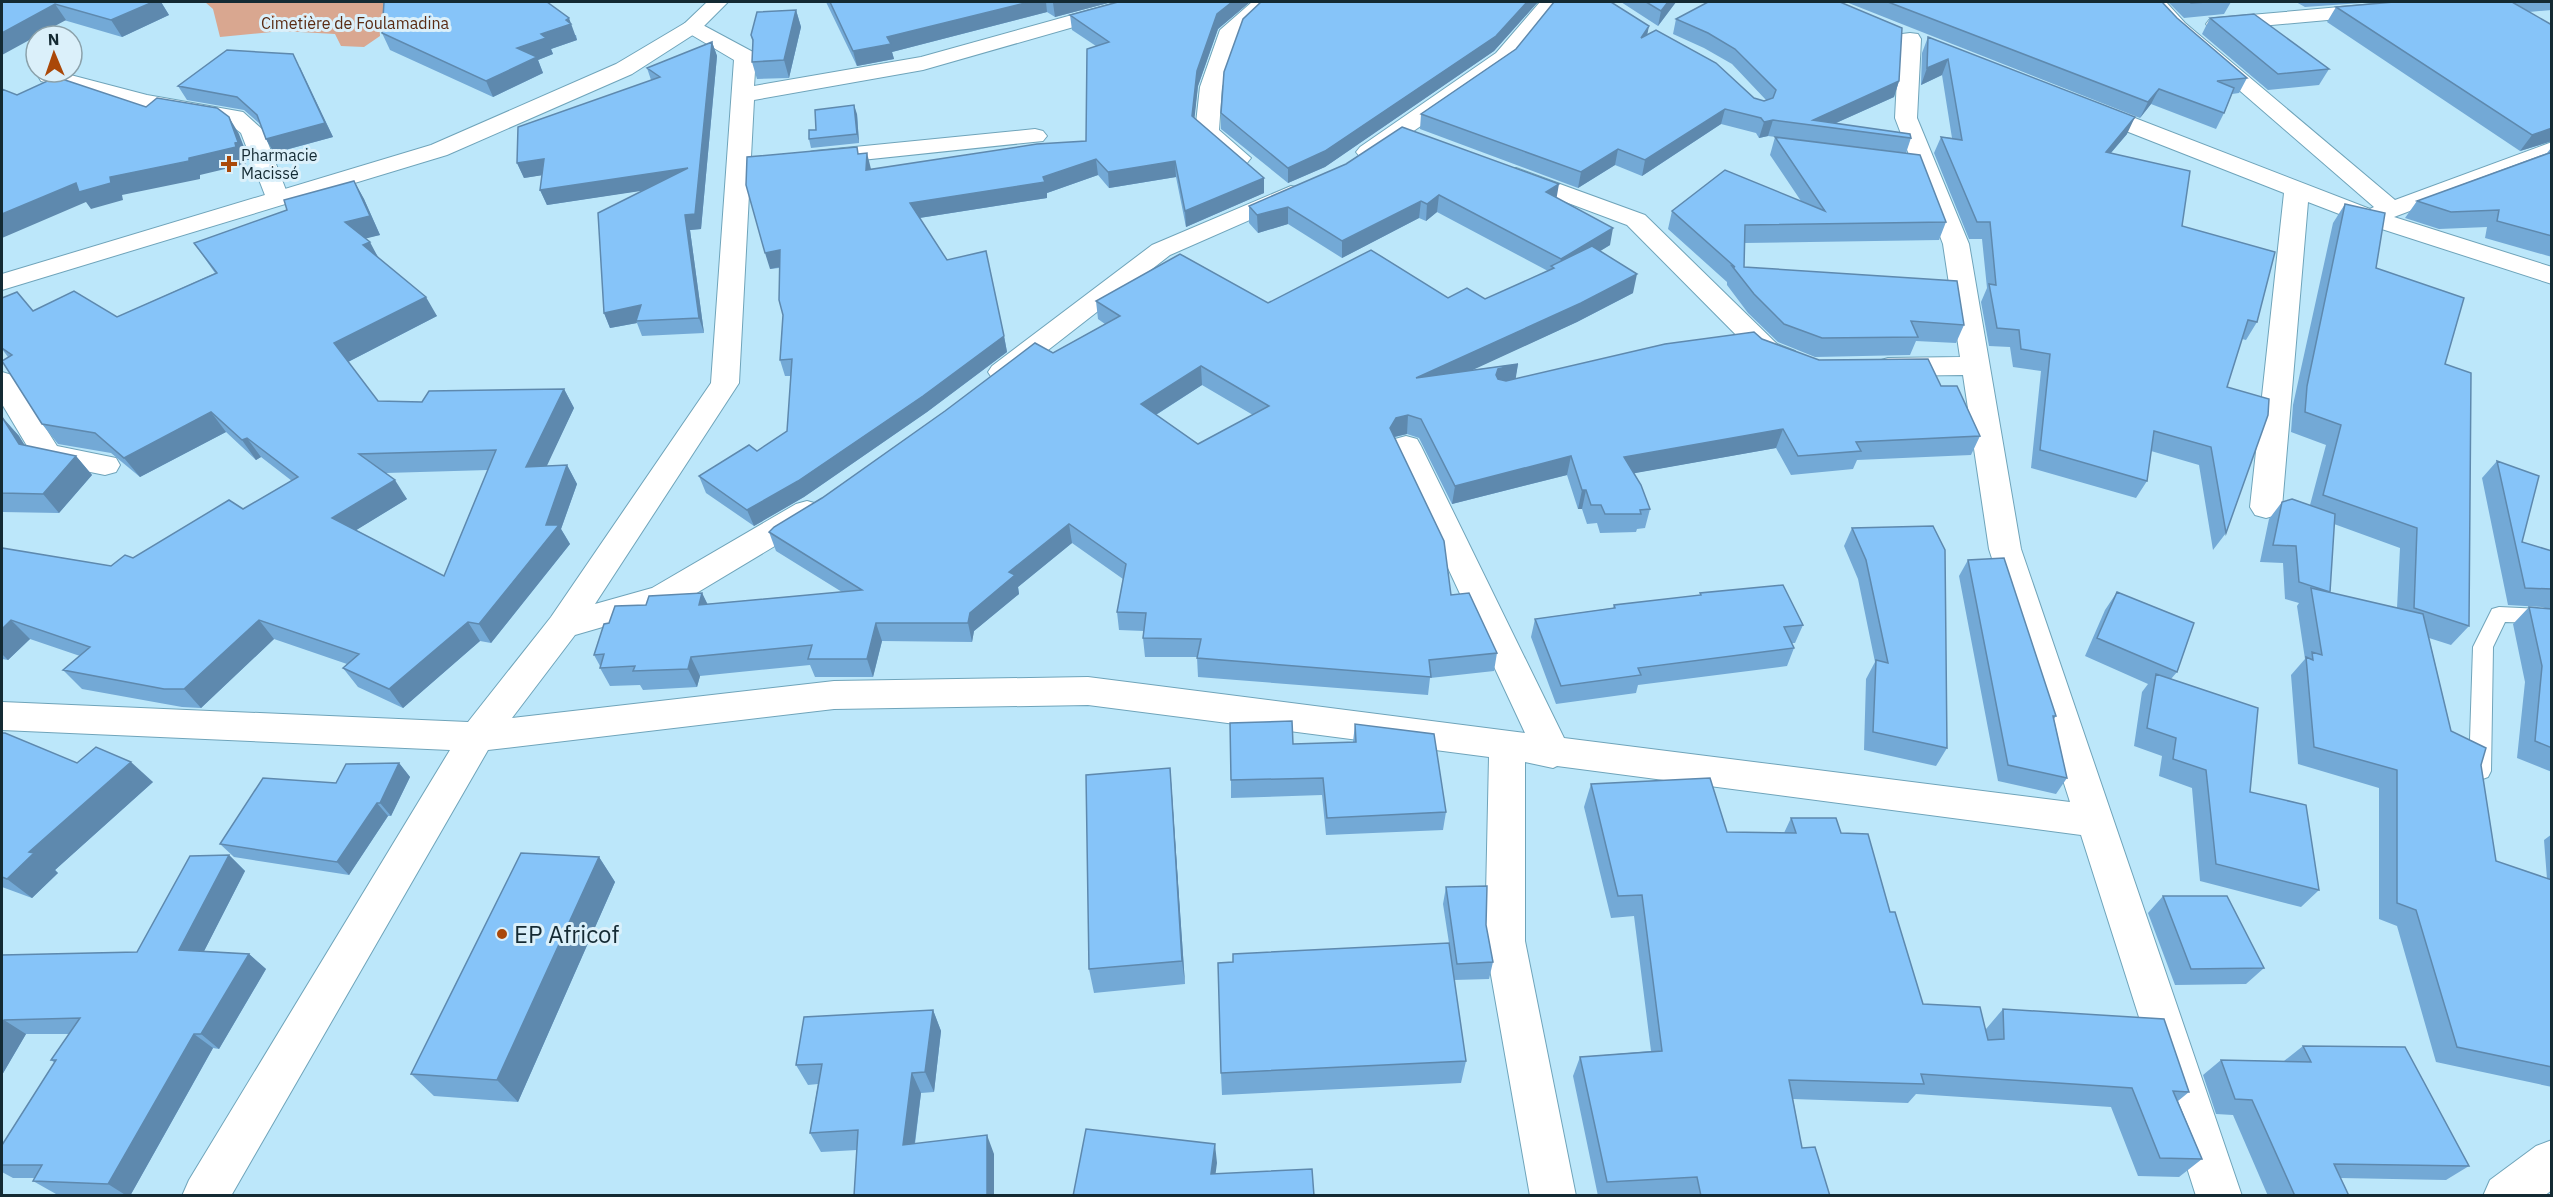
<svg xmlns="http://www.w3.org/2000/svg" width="2553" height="1197" viewBox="0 0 2553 1197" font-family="'IBM Plex Sans',sans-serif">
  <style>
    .green { fill: #d9a790 }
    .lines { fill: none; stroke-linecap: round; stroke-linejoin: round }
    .lane-casing { stroke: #6fa4ba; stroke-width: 2 }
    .street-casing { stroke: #6fa4ba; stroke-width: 2 }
    .primary-casing { stroke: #6fa4ba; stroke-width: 2 }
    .lane { fill: #fff; fill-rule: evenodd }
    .street { fill: #fff; fill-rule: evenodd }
    .primary { fill: #fff; fill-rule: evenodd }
    .wall { fill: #73a9d6; fill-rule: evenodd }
    .shaded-wall { fill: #5e89ae }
    .building { fill: #86c4f9; stroke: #5e89ae; stroke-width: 1.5; fill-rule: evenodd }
    .poi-dot { fill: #aa4809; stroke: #dbf0fa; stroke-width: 2 }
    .labels { text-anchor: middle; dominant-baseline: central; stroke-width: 6; stroke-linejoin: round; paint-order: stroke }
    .far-park-label { font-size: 16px; fill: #5a2b13; stroke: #dbf0fa }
    .far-poi-label { font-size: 16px; fill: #142a33; stroke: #dbf0fa; text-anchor: start }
    .near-poi-label { font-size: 24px; fill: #142a33; stroke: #dbf0fa; text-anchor: start }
  </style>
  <rect width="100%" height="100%" fill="#bce7fa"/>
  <!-- green -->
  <path class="green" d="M205,2H473L379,21L380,36L364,47L341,46L335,34L282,31L220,37L213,9Z"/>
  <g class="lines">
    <defs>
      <path id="lane" d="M2499,607L2542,609L2552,611V626L2542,623L2505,622L2493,647L2491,771L2488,777L2480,780L2472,777L2469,771L2473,647L2492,609Z"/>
      <path id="street" d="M1119,2H1150L1147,6L923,70L754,100L739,383L595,604L652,588L796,504L807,501L818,504L823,512L818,520L675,606L575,635L512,718L834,681L1088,677L1525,733L1391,446L1395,439L1406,436L1417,439L1421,446L1564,738L2070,802L1989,549L1963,375L1888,376L1878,373L1874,367L1878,361L1888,358L1960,357L1943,244L1895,118L1899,39L1902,34L1910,33L1918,34L1921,39L1917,118L1969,244L2021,549L2242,1196H2196L2081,835L1557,766L1553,768L1525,762V941L1576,1196H1530L1485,941L1489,757L1088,705L834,709L488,750L231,1196H182L189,1180L450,750L2,730V702L468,722L551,617L711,383L734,60L685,31L681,27L685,23L692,21L699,23L753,52L756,57L754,86L921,57Z
        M1252,2H1274L1241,33L1222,87L1219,130L1251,158L1247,163C1229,168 1206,147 1195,132L1200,87L1220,30Z
        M1540,2H1561L1512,63L1376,157L1368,159L1360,157L1356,152L1360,147L1496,53Z
        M2145,2H2166L2185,23L2395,200L2552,142V157L2394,217L2552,267V284L2360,222L2308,202L2282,507L2277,515L2266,518L2255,515L2250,507L2284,193L2080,113L2077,108L2080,103L2088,101L2096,103L2370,209L2374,207L2171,31Z
        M2397,2H2470L2467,6L2460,8L2216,30L2209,28L2206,24L2209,20L2216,18Z
        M41,72H59L147,95L243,112L263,130L289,198L286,203L277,205L268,203L241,133L228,123L145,109L41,81L38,76Z
        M1035,129L1043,131L1047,136L1043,141L814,165L806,163L802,158L806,153L814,151Z
        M1516,168L1645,215L1777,344L1795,351L1799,357L1795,363L1785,366L1757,356L1627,225L1507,180L1504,175L1507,170Z
        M1291,186L1300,188L1303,193L1300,198L1170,255L1012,378L1002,381L992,378L988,372L992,366L1152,245Z
        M2,372L12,375L57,446L116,458L120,465L116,472L105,475L36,461L2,404Z
        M2552,1140V1190L2544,1196H2483L2490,1180L2536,1146Z"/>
      <path id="primary" d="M707,2H728L699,31L632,74L447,155L2,290V274L431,145L616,64L685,23Z"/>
    </defs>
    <!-- lane casing -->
    <use href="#lane" class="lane-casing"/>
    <!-- street casing -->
    <use href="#street" class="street-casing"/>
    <!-- primary casing -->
    <use href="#primary" class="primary-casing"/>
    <!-- lane -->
    <use href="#lane" class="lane"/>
    <!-- street -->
    <use href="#street" class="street"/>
    <!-- primary -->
    <use href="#primary" class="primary"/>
  </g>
  <!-- wall -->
  <path class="wall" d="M2,2H161L169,15L122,37Z
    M826,2H1112L1055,17L1047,12L892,52L894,59L857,66Z
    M1118,2H1250L1218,29L1198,86L1194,118L1264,193L1186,227L1176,177L1109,188L1098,175L1047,193V198L919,218L947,260L1004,336L1007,352L927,412L804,497L754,526L706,493L699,476L757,451L787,431L791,376H785L780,360L783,315L779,268L770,269L859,154L871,170L1086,141L1096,46L1072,30L1070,15Z
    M1261,2H1538L1494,51L1325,167L1288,183L1221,129V113Z
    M1621,2H1676L1658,26Z
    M1846,2H2162L2177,18L2247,78L2239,93L2232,94L2224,113L2216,129L2151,104L2140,118Z
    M2168,2H2231L2224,14L2184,18Z
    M2296,2H2375L2305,7Z
    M2393,2H2552V10L2529,12L2552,141L2520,151L2327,22L2336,7Z
    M796,10L801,27L789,78L757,79L752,62L753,43L751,35Z
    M2210,18L2329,69L2319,85L2268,90L2202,34Z
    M1676,19L1899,81L1894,97L1836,123L1911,138L1906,153L1768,136L1759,138L1756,133L1721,124L1642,176L1615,165L1578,188L1420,129L1421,114L1516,49L1648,34L1754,98L1764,101L1766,100L1732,64L1704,48L1673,34Z
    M382,33L576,35L577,40L551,49L553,54L538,60L543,73L493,97L390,50Z
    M1928,37L2127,134L2111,153L2182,226L2257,322L2246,340L2242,339L2227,387L2226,533L2213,550L2199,465L2151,451L2147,481L2136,498L2031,468L2041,371L2013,367L2010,347L1989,346L1981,302L1987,288L1982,239H1969L1934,153L1941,137L1952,138L1942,75L1921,85L1922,53Z
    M712,42L717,56L701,229L690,230L704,333L642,336L637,323L610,328L604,313L644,190L547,205L540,190L542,175L524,178L517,163L651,80L647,68Z
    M300,67L333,137L274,153L266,139L261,125L244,110L187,100L178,86Z
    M857,114L859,143L811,148L809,139L816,130Z
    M1775,137L1946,222L1939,240L1744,243V267L1964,325L1956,343L1916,341L1910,355L1815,357L1778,342L1748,313L1727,285V282L1668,229L1672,211L1801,201L1770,155Z
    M2551,148L2552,257L2485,238L2487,227L2439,229L2405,218L2417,201L2547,153Z
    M1346,164L1557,198L1610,245L1600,251L1633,293L1577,322L1471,370L1518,364L1515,379L1762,339L1819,360L1941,386L1980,436L1971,455L1857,460L1853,469L1791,475L1776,448L1634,473L1650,509L1645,528L1637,529L1636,532L1600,533L1597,523L1587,524L1582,509H1578L1567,475L1452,504L1419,438L1407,434L1395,437L1451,595L1497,653L1494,671L1430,678L1428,695L1198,677L1197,657H1145L1143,638L1144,631L1119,630L1117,612L1123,579L1072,543L1018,587L1019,594L974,631L972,642L882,641L873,677H815L810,665L700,676L697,687L643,690L640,685L610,686L600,668V666L594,655L609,623L646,605L702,593L707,604L842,592L776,551L769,532L1053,353L1105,324L1098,319L1096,301L1268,303L1448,298L1485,299L1548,271L1437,212L1426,221L1419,218L1342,258L1288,224L1258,233L1249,223V206ZM1202,385L1253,415L1198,444L1156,415Z
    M354,181L364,199L380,235L365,238L379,258L437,316L348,362L378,401L422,402L564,389L574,408L546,466L567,465L577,484L561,529L570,544L491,643L480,641L403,708L358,687L343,668L347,664L274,639L201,708L182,707L82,689L63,670L80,656L30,639L8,660L2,659V548L111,566L133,558L243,509L292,481L261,457L256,460L226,432L140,477L111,453L58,444L42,424L8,357L2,349V298L33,311L117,317L215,273L194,243L287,210ZM488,470L444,576L356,530L407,499L386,473Z
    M2345,204L2376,268L2445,364L2469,626L2451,645L2429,638L2451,731L2481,765L2496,861L2547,879L2544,840L2552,834V1087L2436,1062L2397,926L2379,919V788L2298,764L2291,675L2305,659L2297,606L2299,603L2285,599L2283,563L2260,562L2269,519L2282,502L2310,505L2326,445L2291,432L2293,405L2333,223ZM2334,524L2400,548L2397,608L2329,593Z
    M2,417L19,436L24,446L76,456L92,475L59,513L2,512Z
    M2497,461L2522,542L2552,551V772L2517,758L2525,682L2513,624L2529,607L2548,609L2542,607L2508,605L2482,478Z
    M1933,526L1947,748L1936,766L1864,750L1866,679L1875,662L1858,579L1844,546L1852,528Z
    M1968,560L2056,716L2054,719L2067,778L2056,794L1998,781L1959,576Z
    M2117,592L2177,672L2171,679L2319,890L2301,907L2200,881L2192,788L2159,776L2162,756L2134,746L2142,692L2148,684L2085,656L2105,610Z
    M1700,593L1803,625L1795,643H1792L1794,648L1787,666L1638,685L1636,693L1556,704L1531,637L1535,619L1613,608L1614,605L1700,595Z
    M1355,724L1446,812L1443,830L1326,835L1322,795L1231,798V780L1293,744L1353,742Z
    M2,733L77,763L153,782L55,870L58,873L32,898L2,887Z
    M399,763L410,777L391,816H388L349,875L234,857L220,844L336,783Z
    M1170,768L1185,984L1094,993L1089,969Z
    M1591,784L1727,832L1784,833L1791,818L1841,833L1890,912L1923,1004L1986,1032V1029L2003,1009L2189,1092L2178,1101L2202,1159L2179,1177L2138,1176L2111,1107L1916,1094L1908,1103L1793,1099L1802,1148L1830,1196H1686V1194L1664,1196H1598L1573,1076L1580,1057L1651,1051L1634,916L1611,918L1584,807Z
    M229,855L245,871L204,951L249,954L266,969L219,1049L213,1048L130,1196L56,1194L33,1181L34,1178H13L2,1172V1145L55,1063L51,1060L69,1034H26L2,1075V955L137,952Z
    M599,857L615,882L518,1102L434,1096L411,1074Z
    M1446,887L1486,925L1493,962L1489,979L1454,980L1466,1061L1461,1083L1222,1095L1221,1073L1449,943L1443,904Z
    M2163,896L2264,968L2246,984L2175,985L2148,913Z
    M933,1010L941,1031L934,1092L921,1093L915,1144L994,1154V1196H854L857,1150L821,1152L810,1133L818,1084L808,1085L796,1065Z
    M2303,1046L2469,1166L2446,1180L2340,1178L2349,1196H2268L2233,1115L2216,1114L2203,1075L2221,1060L2284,1061Z"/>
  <!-- shaded-wall -->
  <path class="shaded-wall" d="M153,2H161L169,15L122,37L111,20Z
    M1029,2H1046L1047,12L892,52L894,59L857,66L853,51L887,37Z
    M1057,2H1112L1055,17L1053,3Z
    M1232,2H1250L1218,29L1198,86L1193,132L1192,116L1197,71L1217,14Z
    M1527,2H1538L1494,51L1325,167L1288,183V168Z
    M1668,2H1676L1658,26L1661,11Z
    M55,4L66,20L2,55V33Z
    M796,10L801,27L789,78L784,60Z
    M569,18L577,40L551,49L553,54L538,60L543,73L493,97L486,81L517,48L566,20Z
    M1649,26L1646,41L1641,38Z
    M712,42L717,56L701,229L690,230L704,333L699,318L685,215Z
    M293,54L333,137L274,153L266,139Z
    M1948,59L1942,75L1921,85L1927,68Z
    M1899,81L1894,97L1827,127L1813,120Z
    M2159,89L2151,104L2140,118L2148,102Z
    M854,105L857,114L859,143L857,134Z
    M1725,109L1721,124L1642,176L1645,160Z
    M229,117L239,134L249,160H246V164L200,175V179L122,195L123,200L91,209L86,202L2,238V214L76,183L110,177Z
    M2135,117L2127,134L2097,169L2106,152Z
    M1773,120L1768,136L1759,138L1764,122Z
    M2552,128V141L2520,151L2532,135Z
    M1618,149L1615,165L1578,188L1581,172Z
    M867,153L871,169L870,186L866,170Z
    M544,159L550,174L524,178L517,163Z
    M1096,159L1098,175L1047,193V198L913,219L910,203L1043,177Z
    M1175,161L1176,177L1109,188L1108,172Z
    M688,168L694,183L547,205L540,190Z
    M1264,178V193L1186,227L1185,211Z
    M354,181L364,199L380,235L356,241L345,222Z
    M1559,184L1556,201L1546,192Z
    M1439,195L1437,212L1426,221L1427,204Z
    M1421,201L1419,218L1342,258V241Z
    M1288,207V224L1258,233L1257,215Z
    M1613,228L1610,245L1558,277L1561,259Z
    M370,242L380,261L363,245Z
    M780,250L785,266L770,269L765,253Z
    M1637,274L1633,293L1577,322L1414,397L1416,378Z
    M426,297L437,316L346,363L334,343Z
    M641,305L636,321L637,323L610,328L604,313Z
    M1004,336L1007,352L927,412L804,497L754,526L747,510Z
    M1518,364L1515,383L1493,394L1496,375L1498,369Z
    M1201,366L1202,385L1143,423L1141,404Z
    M564,389L574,408L537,487L526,467Z
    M211,412L226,432L140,477L124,458Z
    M1408,415L1407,434L1394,437L1390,428L1396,418Z
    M2,417L19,436L36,463L19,444Z
    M1783,429L1776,448L1619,476L1624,457Z
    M247,438L261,457L256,460L242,440Z
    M76,456L92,475L59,513L43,494Z
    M1571,456L1567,475L1452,504L1455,486Z
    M567,465L577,484L561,529L570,544L491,643L479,624L546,525Z
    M395,480L407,499L345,537L332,518Z
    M1582,490H1586L1582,509H1578Z
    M1069,524L1072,543L1018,587L1019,594L974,631L972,642L968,623L970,613L1009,572Z
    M702,593L711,611L699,605Z
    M11,620L30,639L8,660L2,654V629Z
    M259,620L274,639L201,708L184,689Z
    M468,622L480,641L403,708L389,689Z
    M876,623L882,641L873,677L867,659Z
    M691,657L700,676L697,687L688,669Z
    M131,762L153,782L55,870L58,873L32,898L7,879L29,852Z
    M399,763L410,777L391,816L380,803Z
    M1170,768L1172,794L1185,984L1182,961Z
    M377,803L388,816L349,875L337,862Z
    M229,855L245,871L197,965L179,950Z
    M599,857L615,882L518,1102L497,1080Z
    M249,954L266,969L219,1049L201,1034Z
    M933,1010L941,1031L934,1092L925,1072Z
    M4,1020L26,1034L2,1075V1024Z
    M194,1034L213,1048L130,1196H127L108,1184Z
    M912,1073L921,1093L912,1164L903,1145Z
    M987,1135L994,1154V1196H987Z
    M1215,1144L1217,1163L1213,1193L1211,1174Z"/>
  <!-- building -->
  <path class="building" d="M2,2H153L111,20L55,4L2,33Z
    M384,2H547L569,18L566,20L571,24L541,34L546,38L517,48L537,57L486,81L382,33Z
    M830,2H1029L887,37L891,44L853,51Z
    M1118,2H1232L1217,14L1197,71L1192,116L1264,178L1185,211L1175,161L1108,172L1096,159L1043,177L1045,182L910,203L947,260L986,251L1004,336L923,396L798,481L747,510L699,476L749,445L757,451L787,431L792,359L780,360L783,315L779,300L780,250L765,253L746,185L747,157L857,147L858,154L867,153L866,170L1037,144L1086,141L1087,49L1109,42L1070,15Z
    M1261,2H1527L1496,36L1325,151L1288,168L1221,113L1224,72L1243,19Z
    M1554,2H1611L1649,26L1641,38L1656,30L1716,63L1754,98L1764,101L1773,98L1776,90L1735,49L1708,33L1676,19L1708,2H1840L1902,28L1899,81L1813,120L1910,134L1911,138L1773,120L1764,122L1761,118L1725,109L1645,160L1618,149L1581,172L1421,114L1516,49Z
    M1646,2H1668L1661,11Z
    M1888,2H2162L2177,18L2247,78L2217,81L2234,88L2224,113L2159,89L2148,102Z
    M2190,2H2207L2191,3Z
    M2394,2H2512L2552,25V128L2532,135L2336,7Z
    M796,10L784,60L752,62L753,40L751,35L757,12Z
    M2254,14L2329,69L2278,74L2210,18Z
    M1928,37L2135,117L2106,152L2190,171L2182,226L2275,252L2257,322L2248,320L2227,387L2269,399L2268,415L2226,533L2211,447L2154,431L2147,481L2040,450L2050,354L2021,349L2019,330L1997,328L1989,284L1996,285L1990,222H1977L1941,137L1962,140L1948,59L1927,68Z
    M712,42L695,214L685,215L699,318L636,321L641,305L604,313L598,213L688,168L540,190L544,159L517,163L518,127L660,77L647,68Z
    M227,50L293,54L325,123L266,139L257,115L237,97L178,86Z
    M56,77L146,107L157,98L217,108L229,117L238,142L235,143L236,147L189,158V161L110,177L111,183L79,192L76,183L2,214V89L17,95Z
    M854,105L857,134L809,139V130H816L815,110Z
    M1402,127L1559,184L1546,192L1613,228L1561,259L1439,195L1427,204L1421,201L1342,241L1288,207L1257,215L1249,206L1346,164Z
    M1775,137L1920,155L1946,222L1745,225L1744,267L1957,281L1964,325L1911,321L1918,337L1822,338L1784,324L1754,294L1732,266L1735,267L1672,211L1725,170L1825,211Z
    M2552,152V236L2497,221L2499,210L2451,212L2417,201Z
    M354,181L370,216L345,222L370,242L363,245L426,297L334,343L378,401L422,402L429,391L564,389L526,467L567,465L546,525H559L479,624L468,622L389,689L343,668L359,654L259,620L184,689H164L63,670L90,647L11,620L2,629V548L111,566L125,555L133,558L229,500L243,509L298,477L247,438L242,440L211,412L124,458L95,433L42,424L2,361L12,355L2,348V298L17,292L33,311L74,291L117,317L217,273L194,243L287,210L284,200ZM496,450L444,576L332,518L395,480L359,454Z
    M2345,204L2385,213L2376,268L2464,298L2445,364L2471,373L2469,626L2414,608L2417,528L2323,495L2341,425L2305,412L2307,386Z
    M1592,246L1637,274L1581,303L1416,378L1518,364L1498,369L1496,375L1498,379L1506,381L1665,344L1754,332L1762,339L1819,360L1928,359L1941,386H1957L1980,436L1856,442L1861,451L1798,456L1783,429L1624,457L1641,485L1650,509L1640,510L1641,514H1605L1601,505H1591L1586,490H1582L1571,456L1455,486L1421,419L1408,415L1396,418L1390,428L1444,541L1451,595L1469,593L1497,653L1429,660L1431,677L1197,658L1201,639L1143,638L1146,613L1117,612L1126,564L1069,524L1009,572L1015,575L970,613L968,623H876L867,659H808L812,645L691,657L688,669L633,671L635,666L600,668L604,654L594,655L604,624L609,623L615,606L646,605L649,596L702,593L699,605L862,590L769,532L774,527L822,498L945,411L1035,343L1053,353L1120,316L1096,301L1180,254L1268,303L1371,250L1448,298L1467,288L1485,299L1554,268L1551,266ZM1201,366L1269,406L1198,444L1141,404Z
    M2,417L19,444L76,456L43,494L2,493Z
    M2497,461L2539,476L2522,542L2552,551V589L2525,588Z
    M2292,499L2335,514L2330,592L2299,582L2296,546L2273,545L2282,502Z
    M1933,526L1945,550L1947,748L1873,732L1876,660L1888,663L1866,560L1852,528Z
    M2004,558L2056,716H2053L2067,778L2008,765L1968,560Z
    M1783,585L1803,625L1784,627L1794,648L1638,668L1641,675L1561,686L1535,619L1615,608L1614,605L1701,595L1700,593Z
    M2311,588L2423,614L2451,731L2486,748L2481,765L2496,861L2552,880V1067L2457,1047L2416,910L2397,903V770L2314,747L2306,657L2313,660L2312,652L2322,655Z
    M2117,592L2194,623L2177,672L2097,638Z
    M2529,607L2552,609V748L2535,741L2542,666Z
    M2156,674L2258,708L2250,792L2306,805L2319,890L2216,864L2206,770L2173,759L2176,738L2147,728Z
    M1292,721L1293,744L1356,742L1355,724L1434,734L1446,812L1327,818L1323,778L1231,780L1230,723Z
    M2,733H5L77,763L96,747L131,762L29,852L34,853L7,879L2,877Z
    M399,763L380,803H377L337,862L220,844L263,778L336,783L346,764Z
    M1170,768L1182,961L1089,969L1086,775Z
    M1710,778L1727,832L1796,833L1791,818H1836L1841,833L1868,834L1890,912H1895L1923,1004L1980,1007L1988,1040L2004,1039L2003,1009L2164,1019L2189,1092L2173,1091L2202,1159L2160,1158L2132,1088L1921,1074L1924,1084L1789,1080L1802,1148L1815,1147L1830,1196H1701L1697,1177L1607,1182L1580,1057L1662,1051L1642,895L1618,896L1591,784Z
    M521,853L599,857L497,1080L411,1074Z
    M229,855L179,950L249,954L201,1034H194L108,1184L33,1181L42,1165H2V1145L56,1060H51L80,1018L4,1020L2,1024V955L137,952L190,856Z
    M1487,886L1486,925L1493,962L1457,964L1446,887Z
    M2163,896H2227L2264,968L2191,969Z
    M1449,943L1466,1061L1221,1073L1218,963L1233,962V954Z
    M933,1010L925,1072L912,1073L903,1145L987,1135V1196H854L858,1130L810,1133L822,1064L796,1065L804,1017Z
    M2303,1046L2405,1047L2469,1166L2334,1164L2349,1196H2295L2252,1100L2235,1099L2221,1060L2311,1062Z
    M1086,1129L1215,1144L1211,1174L1312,1169L1314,1196H1073Z"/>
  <!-- markers -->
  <g class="poi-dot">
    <path d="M226 155h6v6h6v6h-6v6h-6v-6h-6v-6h6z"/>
    <circle cx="502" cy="934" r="6"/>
  </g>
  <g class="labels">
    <!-- far-park labels -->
    <g class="far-park-label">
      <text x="355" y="23">Cimetière de Foulamadina</text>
    </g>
    <!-- far-poi labels -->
    <g class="far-poi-label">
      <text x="241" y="155">Pharmacie<tspan x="241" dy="18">Macissé</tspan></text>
    </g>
    <!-- near-poi labels -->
    <g class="near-poi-label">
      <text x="514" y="934">EP Africof</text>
    </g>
  </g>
  <!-- border -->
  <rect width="2553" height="1197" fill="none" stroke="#142a33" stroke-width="6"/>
  <!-- north arrow -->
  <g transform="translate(54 54) rotate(358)"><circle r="28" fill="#dbf0fa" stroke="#8ba1aa" stroke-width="1.5"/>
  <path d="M0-4.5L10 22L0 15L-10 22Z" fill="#aa4809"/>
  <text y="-9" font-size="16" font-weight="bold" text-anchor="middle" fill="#142a33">N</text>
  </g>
</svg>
